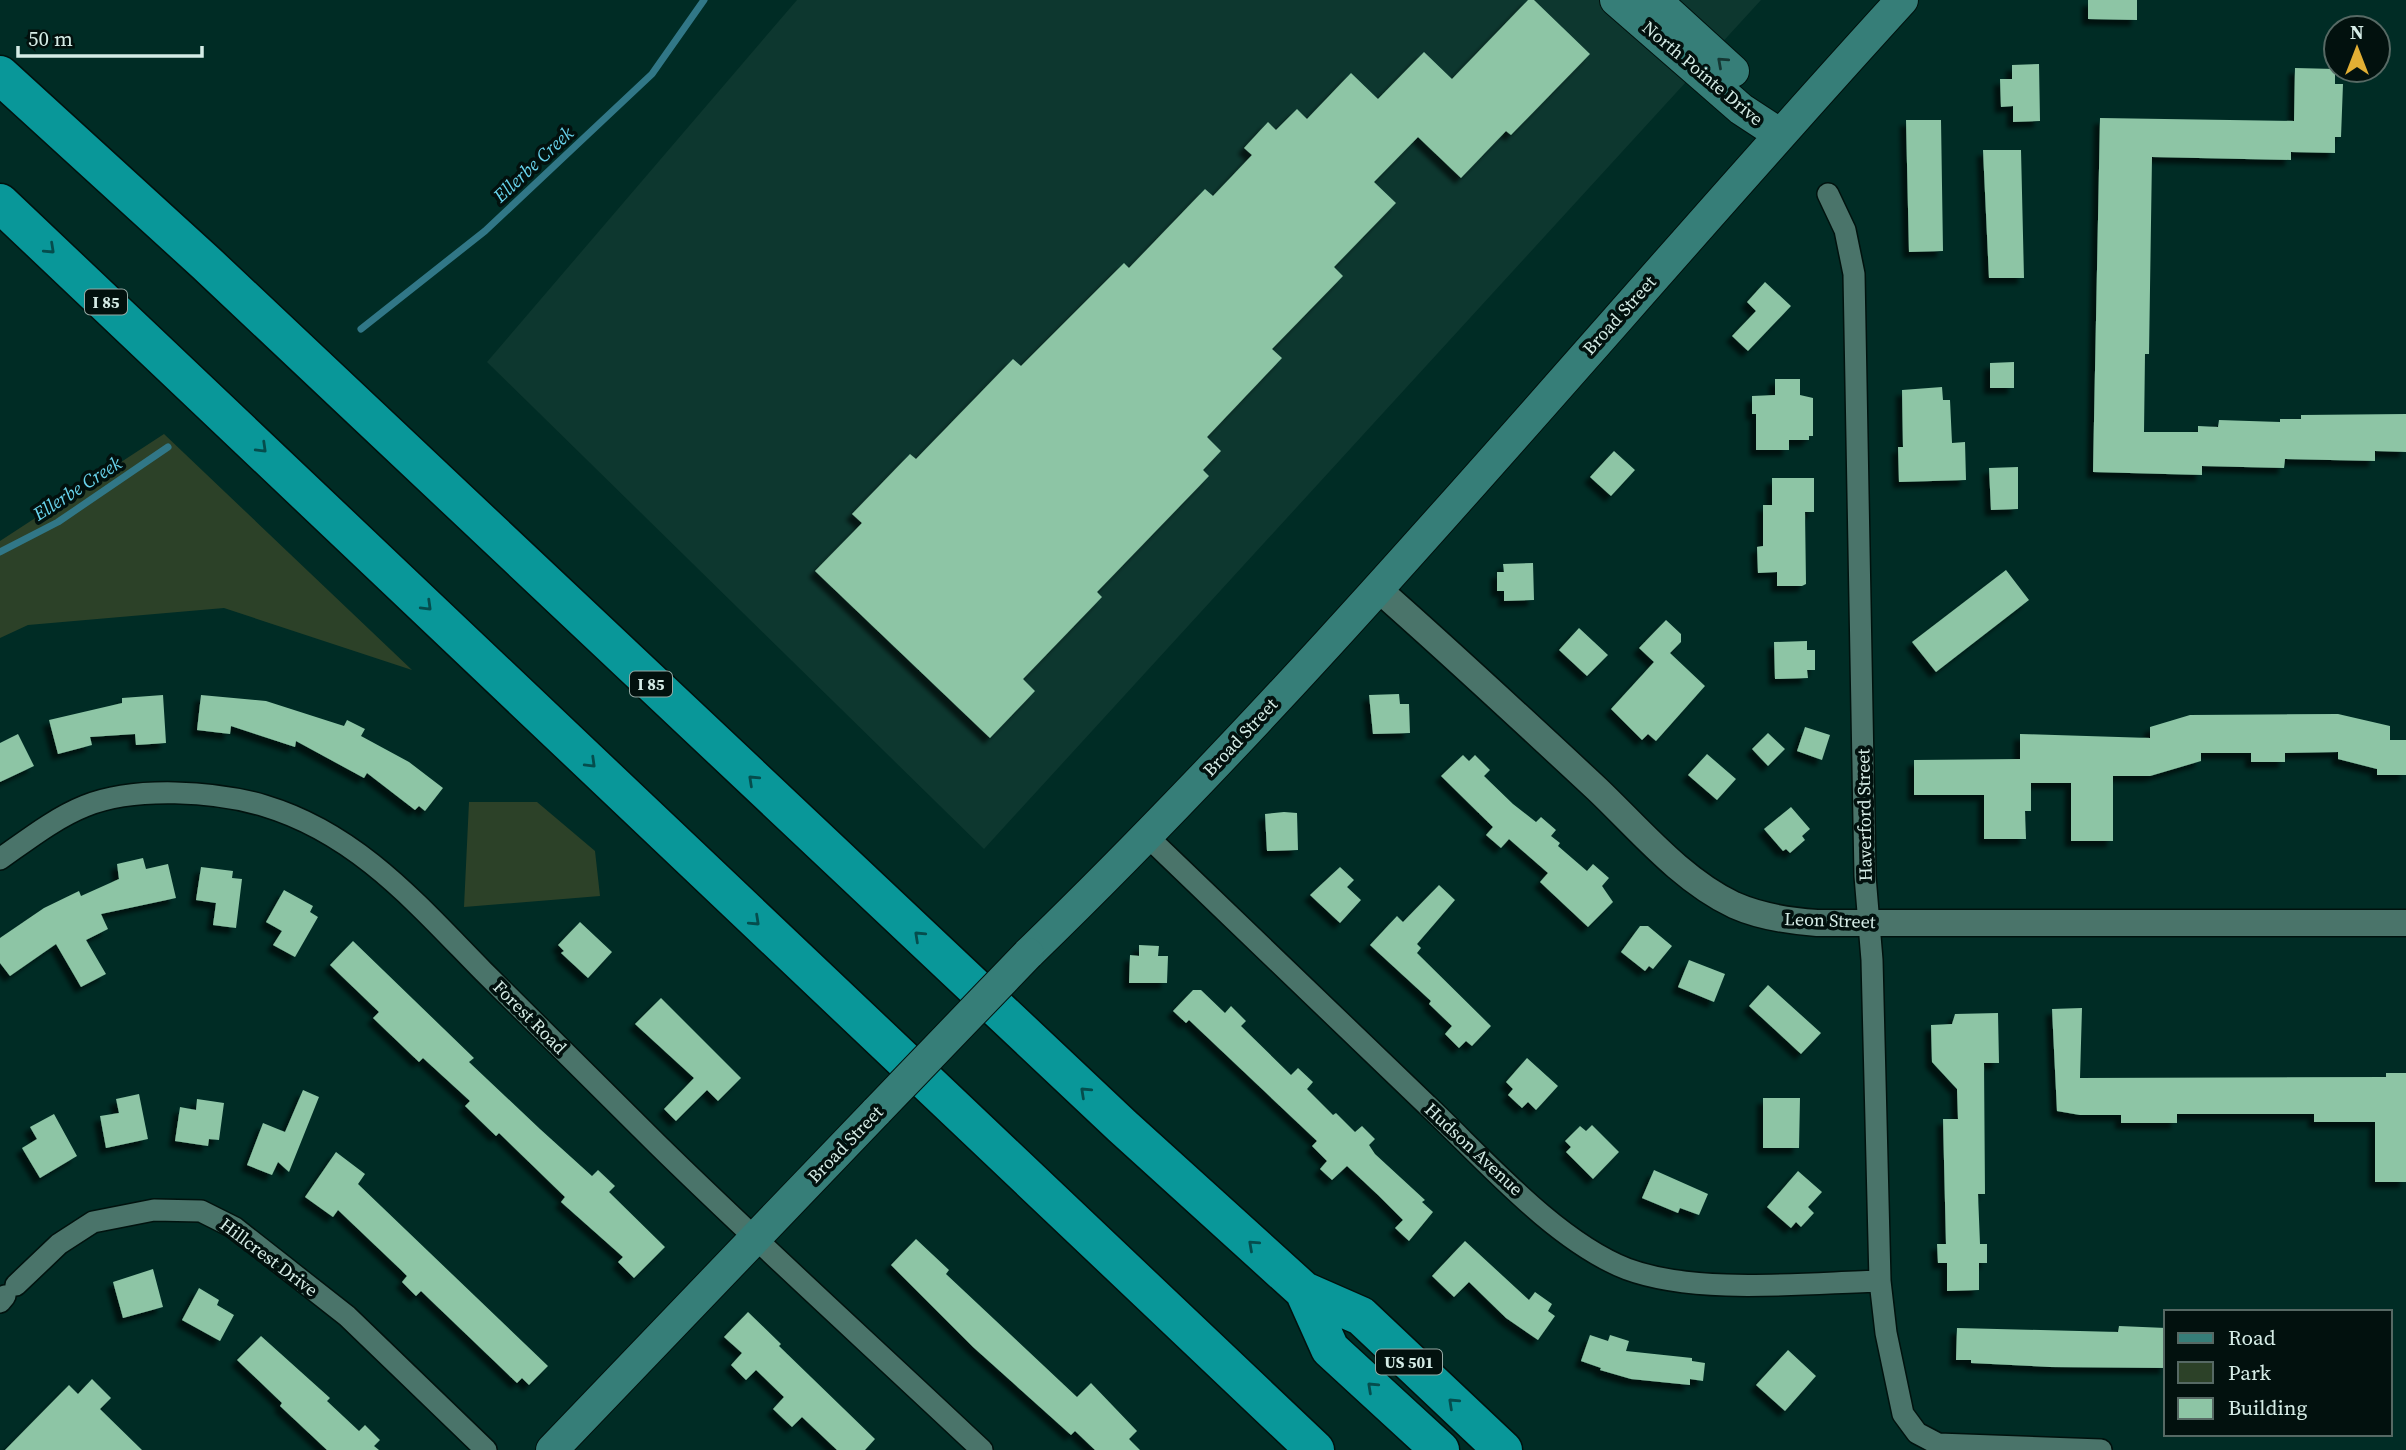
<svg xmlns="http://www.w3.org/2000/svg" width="2406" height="1450" viewBox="0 0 2406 1450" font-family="'Source Serif 4',serif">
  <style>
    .built { fill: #0d372f }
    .green { fill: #2c4128 }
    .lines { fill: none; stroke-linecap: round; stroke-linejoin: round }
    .stream { stroke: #317787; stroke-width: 7 }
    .building { fill: #8dc5a5; filter: url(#shadow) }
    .minor-casing { stroke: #00120e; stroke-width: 24 }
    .tertiary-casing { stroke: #00120e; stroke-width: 29 }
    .secondary-casing { stroke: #00120e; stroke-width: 34 }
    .motorway-casing { stroke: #00120e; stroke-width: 41 }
    .minor { stroke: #4a746a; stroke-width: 21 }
    .tertiary { stroke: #4a746a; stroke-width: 26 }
    .secondary { stroke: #367e78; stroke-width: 32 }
    .motorway { stroke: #099799; stroke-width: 38 }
    .secondary-bridge-casing { stroke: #00120e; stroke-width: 34; stroke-linecap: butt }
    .secondary-bridge { stroke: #367e78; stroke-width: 32 }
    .oneway { stroke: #143733 }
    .oneway2 { stroke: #054d4d }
    .labels { text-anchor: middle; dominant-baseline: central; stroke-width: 7; stroke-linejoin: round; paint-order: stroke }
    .shield { fill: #02110e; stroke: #96aaa5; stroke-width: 2 }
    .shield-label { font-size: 16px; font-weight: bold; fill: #d5ece6 }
    .street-label { font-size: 18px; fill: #d5ece6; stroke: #02110e }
    .water-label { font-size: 19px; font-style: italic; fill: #68d3ec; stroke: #02110e }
  </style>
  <defs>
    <filter id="shadow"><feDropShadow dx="-6" dy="6" stdDeviation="2" flood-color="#0009"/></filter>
  </defs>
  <rect width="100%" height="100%" fill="#002c25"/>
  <!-- built -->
  <path class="built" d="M797,0H1761L984,849L487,362Z"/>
  <!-- green -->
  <path class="green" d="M164,434L412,670L224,608L28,625L0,638V541Z
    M469,802H537L595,851L600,896L464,907Z"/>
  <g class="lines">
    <!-- stream -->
    <path class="stream" d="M361,329L485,231L652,74L704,0
      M0,552L58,522L168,447"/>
  </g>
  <!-- building -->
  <path class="building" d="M1528,0H1534L1590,54L1511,135L1506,131L1461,178L1418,137L1374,182L1396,203L1334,267L1343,276L1272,349L1282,358L1207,437L1221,451L1203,470L1209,476L1097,592L1102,597L1023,679L1035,691L990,738L815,571L862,523L852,514L910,454L916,459L1013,359L1021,366L1124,263L1129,268L1205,189L1213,196L1252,155L1244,148L1268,122L1276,130L1297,109L1307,119L1351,73L1378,99L1424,52L1452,79Z
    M2088,0H2137V20L2088,19Z
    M2039,64L2040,121L2013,122V106L2001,107L2000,79H2012V65Z
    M2295,68L2335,69V84H2343L2341,137H2335V153L2291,152V160L2152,157L2149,354H2145L2144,432H2198V426L2218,427L2219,420L2280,422V419H2301V415L2406,414V452L2375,451V461L2285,459L2284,468L2202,466V475L2093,472L2100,118L2294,121Z
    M1906,120H1941L1943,251L1909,252Z
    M1983,150H2021L2024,278H1989Z
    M1765,282L1791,306L1748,351L1732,336L1756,311L1747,302Z
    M2014,362V388H1990V363Z
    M1775,379H1800V395L1813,398V436H1809V440H1789V450H1756V414H1752V396L1775,395Z
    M1942,387L1943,400H1950L1952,443L1965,442L1966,480L1899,482L1898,447H1903L1902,390Z
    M1614,451L1635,470L1611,496L1590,477Z
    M2018,467V509L1991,510L1989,468Z
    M1772,478H1814V512H1805L1806,584L1802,586H1777V572L1758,573L1757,547L1763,546V505H1772Z
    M1533,563L1534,600L1504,601V591H1497V572H1504L1503,564Z
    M2006,570L2029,600L1936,672L1912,642Z
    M1666,620L1681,634V642L1670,653L1705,686L1656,741L1648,734L1642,740L1611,709L1654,662L1639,648Z
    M1579,628L1608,655L1587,676L1559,650Z
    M1807,641V650H1815V670H1807L1808,678L1775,679L1774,642Z
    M1399,694L1400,704H1409L1410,733L1373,734L1369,695Z
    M163,695L166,743L136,745L135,734L90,737L92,745L58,754L49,720L122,703V698Z
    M201,695L266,701L344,726L347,720L365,729L361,736L409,762L443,788L425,811L419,806L415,810L367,773L364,778L296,741L295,747L231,726L230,734L197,730Z
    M2338,714L2390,726V740H2406V775H2377V769L2338,759V752L2285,753V762H2251V753H2201V761L2150,776H2113V841H2071V783H2031V811H2025L2026,839H1984V795H1914V760L2020,759V734L2150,738V727L2190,715Z
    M1805,727L1830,735L1822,760L1797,751Z
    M1768,733L1785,749L1768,766L1752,749Z
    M18,734L34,766L0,782V743Z
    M1707,754L1736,779L1717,800L1688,775Z
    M1463,755L1469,761L1475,755L1490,770L1484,776L1513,804L1536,822L1541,817L1556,830L1551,836L1560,843L1558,846L1587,871L1593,864L1609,878L1602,886L1613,902L1588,927L1540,882L1548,873L1509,839L1501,848L1486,835L1493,827L1441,776Z
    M1791,807L1810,829L1802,836L1805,840L1790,853L1786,849L1783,851L1764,829Z
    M1284,812L1297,813L1298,850L1267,851L1265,814Z
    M143,858L146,869L168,864L176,898L101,914L108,929L86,940L106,974L81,987L56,944L10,976L0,963V938L44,908L79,891L81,896L119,879L117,864Z
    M201,867L233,871L232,878L242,879L236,928L213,925L216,903L196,900Z
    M1340,867L1354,880L1347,887L1361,900L1340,923L1310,895Z
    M1439,885L1455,900L1417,944L1421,948L1417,953L1491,1026L1472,1046L1466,1041L1459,1048L1445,1034L1452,1026L1429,1004L1431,1001L1370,945L1397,916L1403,922Z
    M284,890L313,906L310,912L318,917L295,957L273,945L282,931L266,922Z
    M580,922L612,952L588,978L561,953L564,951L558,945Z
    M1640,926H1648L1672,946L1653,969L1649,966L1645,971L1621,952Z
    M353,941L474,1058L469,1062L540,1129L592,1176L598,1170L615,1186L609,1192L665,1247L634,1278L618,1262L623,1257L561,1202L565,1197L499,1133L496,1136L465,1106L470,1101L423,1058L419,1062L373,1018L379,1012L330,965Z
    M1139,945L1159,946L1158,956H1168L1167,983H1129L1130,955L1139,956Z
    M1689,960L1725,974L1714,1002L1678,987Z
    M1768,985L1821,1033L1801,1054L1749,1006Z
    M1193,990H1201L1225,1013L1231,1006L1246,1021L1241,1026L1291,1075L1298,1068L1313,1082L1307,1089L1333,1115L1336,1113L1355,1132L1362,1126L1375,1139L1369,1145L1375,1154L1425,1200L1422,1202L1433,1212L1409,1241L1395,1228L1403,1220L1378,1195L1347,1166L1332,1180L1320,1169L1327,1161L1312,1146L1317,1141L1189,1020L1186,1023L1173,1011Z
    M661,998L741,1078L718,1101L707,1090L676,1121L664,1109L694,1078L635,1024Z
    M2082,1008L2080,1078L2386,1077V1073H2406V1182H2375V1122H2314V1114H2177V1123H2121V1115H2080L2057,1111L2052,1009Z
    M1998,1013L1999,1063H1984L1985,1194H1978L1980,1244H1987V1263H1979V1290L1947,1291V1263H1938L1937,1244H1946L1943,1119H1958L1957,1089L1932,1062L1931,1025L1952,1024L1955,1014Z
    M1527,1058L1558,1086L1536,1110L1528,1102L1522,1108L1508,1095L1513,1089L1506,1082Z
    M303,1090L319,1097L289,1172L278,1162L272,1175L247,1165L263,1123L285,1132Z
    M139,1094L148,1139L106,1148L100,1116L119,1113L116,1099Z
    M1763,1098H1800L1799,1148H1763Z
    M197,1099L224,1103L219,1140L209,1139L208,1146L175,1141L180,1107L196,1110Z
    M54,1114L77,1156L40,1178L22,1148L37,1139L30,1127Z
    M1592,1125L1619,1152L1593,1179L1566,1152L1571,1147L1565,1141L1580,1126L1586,1131Z
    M336,1152L365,1174L358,1184L548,1366L529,1385L522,1378L517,1383L421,1291L416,1296L402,1282L407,1276L400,1269L338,1210L333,1217L305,1197Z
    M1654,1170L1708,1194L1699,1215L1680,1208L1678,1213L1642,1198Z
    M1798,1171L1822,1192L1808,1207L1814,1213L1801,1227L1796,1222L1791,1228L1767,1207Z
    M916,1239L949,1270L946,1274L1077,1397L1091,1383L1137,1431L1129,1439L1140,1450H1095L1075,1431L1071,1435L973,1347L891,1265Z
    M1465,1241L1529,1300L1535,1292L1552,1304L1548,1311L1555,1316L1538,1340L1506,1318L1469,1282L1454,1297L1432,1276Z
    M153,1269L163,1307L123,1318L113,1282Z
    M199,1288L219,1300L217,1305L234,1315L220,1341L182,1320Z
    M748,1312L781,1344L779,1346L875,1439L865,1450H837L802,1417L792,1427L773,1409L784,1397L756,1370L746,1380L731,1365L742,1353L724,1337Z
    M2119,1326L2166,1328V1368L2050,1367L1971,1363V1360H1956L1957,1328L2118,1332Z
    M1590,1335L1608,1341L1610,1335L1629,1341L1626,1351L1692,1358V1361L1705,1363L1703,1381L1690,1379V1385L1631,1379L1600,1370L1601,1368L1581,1361Z
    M261,1336L330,1398L327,1401L359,1431L365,1425L380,1440L374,1446L379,1450H327L280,1406L282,1403L237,1360Z
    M1788,1350L1816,1376L1785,1411L1756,1385Z
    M92,1379L111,1398L100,1409L142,1450H5L69,1385L78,1394Z"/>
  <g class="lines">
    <defs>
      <path id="minor" d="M1828,194L1845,230L1854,274L1865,876L1872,960L1880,1281L1886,1333L1903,1414L1917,1433L1938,1444L2101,1450
        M1148,837C1241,927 1334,1016 1427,1105C1483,1158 1555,1241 1627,1269C1697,1295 1805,1283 1880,1281
        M0,859C27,840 55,818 85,806C135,786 215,791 265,806C358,834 418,905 483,971C541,1029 599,1087 657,1144C763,1248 874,1348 982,1450
        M16,1285L59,1244L93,1222L154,1210L201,1211L235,1228L347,1316L486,1450
        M0,1302L5,1296"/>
      <path id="tertiary" d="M1377,588C1452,654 1524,721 1597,789C1639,829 1681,880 1734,905C1761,917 1789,921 1817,923H2406"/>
      <path id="secondary" d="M1616,0L1741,109L1779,134
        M1655,0L1733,71
        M1028,954C1338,654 1611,318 1902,0
        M552,1450L877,1111"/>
      <path id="motorway" d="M0,75L206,263L1122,1126L1304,1291L1361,1316L1503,1450
        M0,203L1315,1450
        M1304,1291L1330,1349L1440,1450"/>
    </defs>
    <!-- minor casing -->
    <use href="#minor" class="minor-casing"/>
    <!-- tertiary casing -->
    <use href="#tertiary" class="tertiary-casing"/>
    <!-- secondary casing -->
    <use href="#secondary" class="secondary-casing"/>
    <!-- motorway casing -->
    <use href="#motorway" class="motorway-casing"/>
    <!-- minor -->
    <use href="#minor" class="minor"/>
    <!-- tertiary -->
    <use href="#tertiary" class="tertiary"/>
    <!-- secondary -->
    <use href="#secondary" class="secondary"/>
    <!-- motorway -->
    <use href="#motorway" class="motorway"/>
    <defs>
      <path id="secondary-bridge" d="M877,1111L1028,954"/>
    </defs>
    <!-- secondary-bridge casing -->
    <use href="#secondary-bridge" class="secondary-bridge-casing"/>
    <!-- secondary-bridge -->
    <use href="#secondary-bridge" class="secondary-bridge"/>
  </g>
  <!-- one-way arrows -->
  <defs><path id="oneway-chevron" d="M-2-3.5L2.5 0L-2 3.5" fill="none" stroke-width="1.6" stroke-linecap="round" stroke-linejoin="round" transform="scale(1.75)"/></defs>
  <use class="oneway" href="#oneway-chevron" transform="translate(1722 62) rotate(-138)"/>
  <g class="oneway2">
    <use href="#oneway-chevron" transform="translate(50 249) rotate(43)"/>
    <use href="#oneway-chevron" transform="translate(262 448) rotate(44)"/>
    <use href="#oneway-chevron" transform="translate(427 606) rotate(44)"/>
    <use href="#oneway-chevron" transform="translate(591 763) rotate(44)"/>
    <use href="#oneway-chevron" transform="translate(753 780) rotate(-137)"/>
    <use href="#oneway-chevron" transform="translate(755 921) rotate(43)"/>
    <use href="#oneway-chevron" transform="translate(919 936) rotate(-137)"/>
    <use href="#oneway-chevron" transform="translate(1085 1092) rotate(-137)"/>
    <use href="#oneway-chevron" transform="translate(1253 1245) rotate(-138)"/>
    <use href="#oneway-chevron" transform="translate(1372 1387) rotate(-137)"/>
    <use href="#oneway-chevron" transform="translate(1453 1403) rotate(-137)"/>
  </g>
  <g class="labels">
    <!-- shield labels -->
    <g class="shield">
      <rect x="85" y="289.5" width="42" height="25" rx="5"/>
      <rect x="630" y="671.5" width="42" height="25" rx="5"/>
      <rect x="1376" y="1349.5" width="66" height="25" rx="5"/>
    </g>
    <g class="shield-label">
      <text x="106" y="302">I 85</text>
      <text x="651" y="684">I 85</text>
      <text x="1409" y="1362">US 501</text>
    </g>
    <!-- street labels -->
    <g class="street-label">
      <text transform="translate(1703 73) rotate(40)">North Pointe Drive</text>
      <text transform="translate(1619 315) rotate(-48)">Broad Street</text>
      <text transform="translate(1240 737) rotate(-47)">Broad Street</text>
      <text transform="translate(1864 815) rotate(-91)">Haverford Street</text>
      <text transform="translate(1830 920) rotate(2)">Leon Street</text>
      <text transform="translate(530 1017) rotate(45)">Forest Road</text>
      <text transform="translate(845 1144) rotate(-46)">Broad Street</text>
      <text transform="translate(1474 1149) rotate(43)">Hudson Avenue</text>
      <text transform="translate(269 1257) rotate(37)">Hillcrest Drive</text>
    </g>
    <!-- water labels -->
    <g class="water-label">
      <text transform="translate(533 164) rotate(-43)">Ellerbe Creek</text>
      <text transform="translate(77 488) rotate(-33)">Ellerbe Creek</text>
    </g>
  </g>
  <!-- legend -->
  <rect x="2164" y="1310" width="228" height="126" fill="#02110e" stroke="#566964" stroke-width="2"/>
  <rect x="2178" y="1333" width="35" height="10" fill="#367e78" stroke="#566964" stroke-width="2"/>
  <text x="2228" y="1345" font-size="21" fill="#d5ece6">Road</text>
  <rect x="2178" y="1362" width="35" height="21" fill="#2c4128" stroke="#566964" stroke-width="2"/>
  <text x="2228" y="1380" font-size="21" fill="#d5ece6">Park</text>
  <rect x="2178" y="1398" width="35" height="21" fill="#8dc5a5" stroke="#566964" stroke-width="2"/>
  <text x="2228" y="1415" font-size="21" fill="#d5ece6">Building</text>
  <!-- north arrow -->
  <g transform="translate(2357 49)"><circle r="33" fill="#02110e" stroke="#566964" stroke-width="2"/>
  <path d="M0-5L12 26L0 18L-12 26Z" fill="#e2af34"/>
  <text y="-10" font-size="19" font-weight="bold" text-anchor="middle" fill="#d5ece6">N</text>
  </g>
  <!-- scale -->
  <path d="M18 46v10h184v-10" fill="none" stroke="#d5ece6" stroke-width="3.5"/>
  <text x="28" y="46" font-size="21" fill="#d5ece6" stroke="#02110e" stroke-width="5" paint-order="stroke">50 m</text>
</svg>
